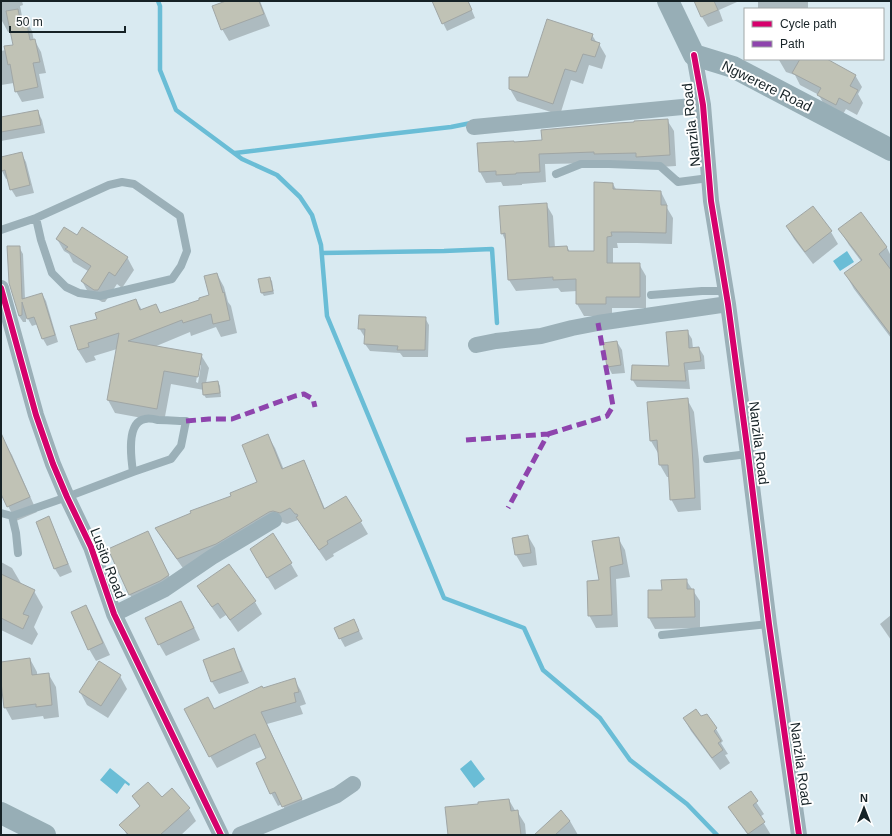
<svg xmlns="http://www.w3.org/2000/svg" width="892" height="836" viewBox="0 0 892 836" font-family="Helvetica,sans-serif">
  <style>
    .water { fill: #6abdd6 }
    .shadow { fill: #0003; fill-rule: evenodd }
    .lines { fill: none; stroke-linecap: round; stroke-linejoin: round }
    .stream { stroke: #6abdd6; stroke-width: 4.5 }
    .building { fill: #c0c2b5; stroke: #a0a6a5 }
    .lane { stroke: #9bb0b8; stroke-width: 8 }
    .street { stroke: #9bb0b8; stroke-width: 16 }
    .secondary { stroke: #97aeb6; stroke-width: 22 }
    .quiet { stroke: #8e44ad; stroke-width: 5; stroke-dasharray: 10 5; stroke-linecap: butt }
    .cycleway-casing { stroke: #fff; stroke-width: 8 }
    .cycleway { stroke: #d6006c; stroke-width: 6 }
    .labels { text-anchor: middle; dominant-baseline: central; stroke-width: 4; stroke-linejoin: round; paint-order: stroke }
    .street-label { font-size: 14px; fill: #162226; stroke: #fff }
  </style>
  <rect width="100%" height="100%" fill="#d9eaf1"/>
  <!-- water -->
  <path class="water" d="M847,251L854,262L840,271L833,261Z
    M471,760L485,779L474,788L460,769Z
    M110,768L130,784L129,786L125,783L117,794L100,780Z"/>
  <!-- shadow -->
  <path class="shadow" d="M1,1H22L23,5L20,6L23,21L26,20L32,31L34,41H35L41,52L46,73L39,74L44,98L22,102L16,91L14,83L1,85V51L6,50L14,45L12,31L8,32L2,21Z
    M228,1H260L270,26L229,41L222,29Z
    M441,1H468L475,18L447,31L443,23Z
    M695,1H737V2L719,10L723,21L708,27L702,17Z
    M758,1H808V9H758Z
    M592,35L597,43L599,44L606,56L602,69L589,65L583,84L571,80L560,115L517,101L510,89L529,78Z
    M779,59H824L855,75L862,87L858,94L863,103L857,115L846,109L842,116L825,107L819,95L800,85L795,75L786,72L779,60Z
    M38,112L42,120L45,133L1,141V118Z
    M667,120L674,131L676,166L643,168L600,163L545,164L546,182L522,184V185L503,186L501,182L486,183L480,172L478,144L543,141Z
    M21,153L26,162L34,193L16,197L11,189L9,178L6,179L2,171L1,158Z
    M613,184L617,191L661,192L667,204V208L673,218L672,244L637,243H617L618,248H613V264H639L646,276V308H612V316H584L577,304V291L561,292L558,288L516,291L509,280L506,242L502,233L546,204L553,216L555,248L567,247L570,252H595Z
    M813,207L831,232L838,244L813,264L794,239L787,227Z
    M860,213L887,248L891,256V267L889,269L891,272V338L854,289L845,273L861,261L849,245L839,229Z
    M57,239L127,257L134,270L122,288L117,284L105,302H102L89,294L82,281L88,271L73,262L69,254L64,251Z
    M19,247L23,254L25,299L42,294L46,301L58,342L47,346L43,339L38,324L32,326L28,319L26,312V322H23L19,316Z
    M217,274L224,287L228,302L231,306L237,333L221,337L216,327L191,336L190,332L154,347L201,355L209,368L206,383L218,382L220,386L221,397L206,398L204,395V390L171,384L164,422L115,413L108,400L117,349L94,356L96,360L86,363L78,350L71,327L98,319L136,300L142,310L155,305L161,314L211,296ZM199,365H201L198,383L196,382Z
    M269,278L272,281L274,294L264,296L262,293Z
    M425,318L429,325L428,357H403L400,353L370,351L365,344L366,336H364L359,328Z
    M687,331L692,339L693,349L699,348L704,356L705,369L688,370L690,389L637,387L632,379L670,367Z
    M617,342L622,350L625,373L612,374L608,366Z
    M687,399L694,412L699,460L701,510L678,512L671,499L669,477H667L660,465L658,453L651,441L648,403Z
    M268,436L275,448L284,470L304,462L310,474L325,509L346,497L368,534L333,554L334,556L326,561L298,520L287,524L282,522L276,524L185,571L163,540L156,528L232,497L258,482Z
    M1,439L3,440L12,455L37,512L16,521L8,506L1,492Z
    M49,518L53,526L72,572L60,577L55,569Z
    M528,536L535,548L537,565L523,567L516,555L513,538Z
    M618,538L625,550L630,577L616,579L618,627L596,628L589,615L600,581Z
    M154,545L175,588L137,607L130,595L109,550Z
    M1,562L12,568L22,585L34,591L43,607L34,627L38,634L32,645L1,630Z
    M258,562L291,564L298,576L275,590Z
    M229,565L255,602L262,614L238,632L226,615L220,619L208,602L200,589Z
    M686,580L700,601V628L655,629L649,618L663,591Z
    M181,602L188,614L200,640L166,656L159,644Z
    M86,606L93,619L110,655L96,661L89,649Z
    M891,615V640L880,624Z
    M354,620L363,639L345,647L335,629Z
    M233,649L240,662L249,683L219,694L212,682L204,660Z
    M30,659L37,672V676L49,675L56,687L59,717L44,719L43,716L12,720L5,707L1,673V663Z
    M120,676L127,689L108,718L87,705L80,692Z
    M294,679L301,691L306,704L300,706L303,714L267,724L308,812L290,819L282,804L278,806L271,793L267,759L261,747L253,750L217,768L210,756L214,710L263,689Z
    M706,715L716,729L723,741L721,743L728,754L725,755L730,763L720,770L691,731L684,719L701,717Z
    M750,793L764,814L760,817L771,835H748L737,820L730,807Z
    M133,797L162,798L189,809L196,821L181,835H127L121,825L140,807Z
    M509,800L516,812L517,811L525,824L526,835H449L479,805Z
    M570,821L578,835H536Z"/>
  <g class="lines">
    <!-- stream -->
    <path class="stream" d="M158,1L160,6V70L176,110L242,159L277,175L300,197L312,215L321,245L327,316L444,598L524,628L543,670L600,718L630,760L687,804L717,835
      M235,153L381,135L451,127L471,123
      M322,253L444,251L492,249L497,323"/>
  </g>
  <!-- building -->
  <path class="building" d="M226,1H259L264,14L221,30L212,6Z
    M432,1H468L472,10L442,24Z
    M694,1H714L718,10L701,17Z
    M18,9L20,20L26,19L30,40L35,39L40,62L33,63L38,87L15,92L10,64L8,65L4,46L13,45L6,11Z
    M547,19L593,34L591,40L600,43L595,57L583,54L576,72L565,69L553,104L509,89V77H528Z
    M800,59H827L856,75L850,86L858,90L850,104L839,98L836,105L817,95L821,88L792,73Z
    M38,110L41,125L1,132V117Z
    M668,119L670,155L636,157V153L594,154V152L539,154L540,172L516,173V174L496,175V171L479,172L477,143L514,141V142L542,140L541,130L618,123L634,122V121Z
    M22,152L30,185L10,190L5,170L1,171V157Z
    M594,182L613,183V189L661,191V205H667L666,233L630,232H611L612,236L607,237V263H640V297H606V304H576V279L553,280V277L508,280L505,233L501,234L499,206L547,203L549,247L567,246L568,251H594Z
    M813,206L832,231L805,252L786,226Z
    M861,212L887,247L879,254L891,270V335L844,273L862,260L838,229Z
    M64,227L77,235L82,227L128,257L115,276L109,272L98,290H94L81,281L91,266L65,249L68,247L56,239Z
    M7,246H20L22,299L42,293L55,335L42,339L34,317L27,319L22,302V315L19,316L9,283Z
    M217,273L223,293L224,292L230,320L213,324L211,314L183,323L182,320L128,341L202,354L198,377L164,371L157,409L107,400L119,333L88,343L89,347L78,350L70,326L97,319L95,313L136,299L140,310L156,304L160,313L199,300V298L209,295L204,276Z
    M270,277L273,291L261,293L258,279Z
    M359,315L426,317L425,350H397L398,346L364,344L365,329H358Z
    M688,330L689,348L699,347L701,361L684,363L686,381L631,380L632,365L669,366L666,332Z
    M617,341L621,365L607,367L603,343Z
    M218,381L220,393L203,395L202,383Z
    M688,398L692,447L695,498L670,500L668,465H659L657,440L650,441L647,402Z
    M1,433L30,497L7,507L1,494Z
    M268,434L282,469L304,460L324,509L346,496L362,521L327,541L328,544L319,550L296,517L298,516L297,514H295L290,508L280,513L273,511L269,512L216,544L177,559L155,528L191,513L190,511L231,496L230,493L257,482L242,445Z
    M49,516L68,564L54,569L36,522Z
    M148,531L169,575L160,581L129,595L108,549Z
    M273,533L292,563L267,578L250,549Z
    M528,535L531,553L515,555L512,538Z
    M619,537L623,564L610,567L612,615L588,616L587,581L599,580L592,541Z
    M229,564L256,601L230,620L218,603L212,607L197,586Z
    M1,574L35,590L23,614L29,616L23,629L1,618Z
    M687,579V589H694L695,617L648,618V590H662L661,580Z
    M181,601L194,628L158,645L145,618Z
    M86,605L103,643L88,650L71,612Z
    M354,619L359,631L339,639L334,628Z
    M234,648L242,671L211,682L203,660Z
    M30,658L32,675L49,673L52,705L36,707V704L4,708L1,682V662Z
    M99,661L121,675L101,706L79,692Z
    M295,678L299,692L294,693L296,702L261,712L302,799L282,807L275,792L270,794L256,763L266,758L255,734L246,738L209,757L184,709L208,697L214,709L262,686L263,688Z
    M696,709L701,716L707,714L717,728L714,731L721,741L718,743L723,750L712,758L683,718Z
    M148,782L162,797L172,788L190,808L160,835H129L119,825L140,806L132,796Z
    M751,791L758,801L753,805L765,822L748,834L728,807Z
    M509,799L511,811L518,810L521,835H448L445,807L478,804V802Z
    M561,810L570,821L555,835H534Z"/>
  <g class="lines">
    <!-- lane -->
    <path class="lane" d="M556,174L581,164H609L660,166L678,182L709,178
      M1,230L36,218L109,185L122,182L134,184L180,216L187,251L181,266L172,279L100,296L79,293L66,287L52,273L41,240L36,218
      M651,295L702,291H726
      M707,459L748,454
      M1,513L12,516L67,497L133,472L171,459L181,446L186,421C176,421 167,420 158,420C154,419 149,418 145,419C126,422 131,458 133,472
      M12,516L16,533L18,553
      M662,635L769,624"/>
    <!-- street -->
    <path class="street" d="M694,55L703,105L711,201L728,304L748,454L769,624L799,835
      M474,127L703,105
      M1,288L36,415L53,464L67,497L91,547L114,614L221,835
      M476,345L496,341L541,336L572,328L598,323L728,304
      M114,614L165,589L212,557L274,520
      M240,835L337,795L353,784"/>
    <!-- secondary -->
    <path class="secondary" d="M668,1L694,55L733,67L891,150
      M1,813L45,835"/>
    <!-- quiet -->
    <path class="quiet" d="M186,421L209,419H232L295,396L304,394L313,399L315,407
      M548,434L607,416L613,406L598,323
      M466,440L548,434L508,508"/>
    <defs>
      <path id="cycleway" d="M694,55L703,105L711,201L728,304L748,454L769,624L799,835
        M1,288L36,415L53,464L67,497L91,547L114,614L221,835"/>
    </defs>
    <!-- cycleway casing -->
    <use href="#cycleway" class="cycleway-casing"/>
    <!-- cycleway -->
    <use href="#cycleway" class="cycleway"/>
  </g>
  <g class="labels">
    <!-- street labels -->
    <g class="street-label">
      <text transform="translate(767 86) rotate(26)">Ngwerere Road</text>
      <text transform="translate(691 125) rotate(-96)">Nanzila Road</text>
      <text transform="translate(759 443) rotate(83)">Nanzila Road</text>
      <text transform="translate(108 563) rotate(69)">Lusito Road</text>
      <text transform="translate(801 764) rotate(82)">Nanzila Road</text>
    </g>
  </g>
  <!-- border -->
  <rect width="892" height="836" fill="none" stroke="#162226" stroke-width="4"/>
  <!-- legend -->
  <rect x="744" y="8" width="140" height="52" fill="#ffffff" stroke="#a2a7a8"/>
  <rect x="752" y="21" width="20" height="6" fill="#d6006c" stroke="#a2a7a8"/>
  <text x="780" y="28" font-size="12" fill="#162226">Cycle path</text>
  <rect x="752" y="41" width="20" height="6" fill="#8e44ad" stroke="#a2a7a8"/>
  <text x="780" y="48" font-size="12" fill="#162226">Path</text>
  <!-- north arrow -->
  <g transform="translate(864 808)" stroke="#ffffff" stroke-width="3" paint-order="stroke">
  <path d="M0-3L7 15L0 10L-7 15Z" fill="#162226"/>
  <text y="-6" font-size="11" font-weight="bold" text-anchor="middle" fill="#162226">N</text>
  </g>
  <!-- scale -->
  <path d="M10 26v6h115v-6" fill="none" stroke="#162226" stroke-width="2"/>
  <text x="16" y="26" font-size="12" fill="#162226" stroke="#ffffff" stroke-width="3" paint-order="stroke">50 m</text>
</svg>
